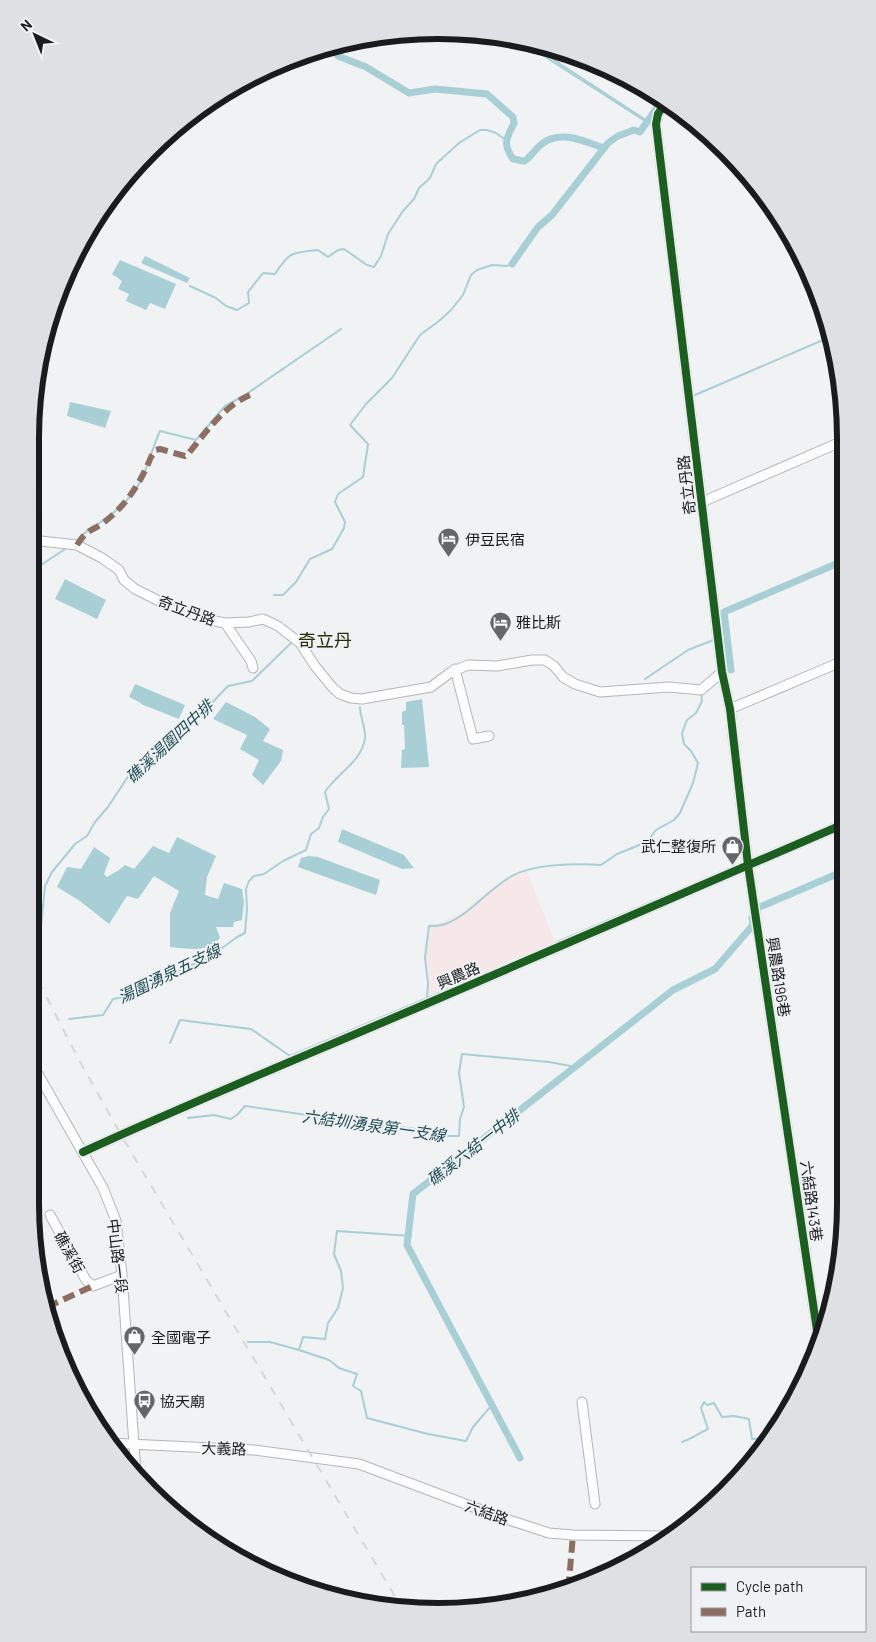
<svg xmlns="http://www.w3.org/2000/svg" width="876" height="1642" viewBox="0 0 876 1642" font-family="Barlow,'Noto Sans TC',sans-serif">
  <style>
    .industrial { fill: #f6e8e8 }
    .water { fill: #a9cfd6 }
    .lines { fill: none; stroke-linecap: round; stroke-linejoin: round }
    .stream { stroke: #a9cfd6; stroke-width: 2 }
    .canal { stroke: #a9cfd6; stroke-width: 7 }
    .minor-casing { stroke: #b5b6b8; stroke-width: 11 }
    .minor { stroke: #fdfdfd; stroke-width: 9 }
    .rail { stroke: #d6d7d7; stroke-width: 2; stroke-dasharray: 9 9; stroke-linecap: butt }
    .quiet { stroke: #8d6e63; stroke-width: 6; stroke-dasharray: 12 6; stroke-linecap: butt }
    .cycleway-casing { stroke: #eff1f5; stroke-width: 11 }
    .cycleway { stroke: #1b5e20; stroke-width: 8 }
    .labels { text-anchor: middle; dominant-baseline: central; stroke-width: 4; stroke-linejoin: round; paint-order: stroke }
    .street-label { font-size: 15px; fill: #1a1b1c; stroke: #eff1f5 }
    .poi-label { font-size: 15px; fill: #1a1b1c; stroke: #eff1f5; text-anchor: start }
    .water-label { font-size: 16px; font-style: italic; fill: #1e4d54; stroke: #eff1f5 }
    .quarter-label { font-size: 18px; fill: #282d04; stroke: #eff1f5 }
    .rim { fill: none; stroke: #1a1b1c; stroke-width: 6 }
  </style>
  <rect width="100%" height="100%" fill="#f0f2f4"/>
  <!-- industrial -->
  <path class="industrial" d="M526,871L555,942L428,995L429,974L424,950L429,927L462,913L482,895L503,880Z"/>
  <!-- water -->
  <path class="water" d="M145,256L190,278L187,283L141,263Z
    M120,260L176,284L165,309L150,303L146,310L126,301L129,294L118,289L122,281L112,274Z
    M70,402L111,411L105,428L67,416Z
    M65,579L106,600L97,619L55,599Z
    M135,684L185,705L179,719L141,704V703L129,697Z
    M422,699L429,767L401,768L402,750L405,749L404,725H402V712L406,710V702Z
    M226,702L255,717L270,729L263,741L283,750L281,761L263,785L252,775L259,760L240,749L247,735L213,719Z
    M342,829L404,855L414,868L402,869L338,842Z
    M177,837L216,856L207,877L205,895L218,899L224,883L242,889L244,902L242,920L234,922L233,927H216L220,938C206,953 190,949 170,947V913L179,891L154,876L138,899L127,896L109,924L80,901L57,887L67,867L81,869L94,847L110,858L104,874L107,877L119,870L125,865L134,869L153,846L169,853Z
    M309,856L318,857L380,880L376,895L298,867L301,858Z"/>
  <g class="lines">
    <!-- stream -->
    <path class="stream" d="M519,40L645,121L649,122
      M525,41L649,122
      M190,286L216,298L226,306L237,310L249,303L248,292L263,273L275,274C290,251 291,253 318,250L328,257L338,250L344,249L367,265L374,267L381,256L388,234L403,211L414,199L419,188L430,178L436,164L459,143L480,130H487L496,133L506,140
      M695,395L830,337
      M76,542C81,538 84,532 90,529C110,517 132,500 142,478C149,463 153,446 160,431L196,440L225,406L245,395L341,329
      M31,576L41,565L68,547
      M274,595H283L296,582L310,559L332,549L344,528L345,522L335,502L338,494L363,477L368,444L350,425L366,404L392,378L420,335L439,321L451,310L463,295L471,275L477,270L492,265L507,266L512,264
      M645,679L688,650L716,639
      M724,700L725,707
      M32,942L41,927L45,886L52,872L75,844L87,836L95,822L108,807L129,775L163,749L179,732L206,709L228,686L252,681L291,643
      M557,942L663,897
      M427,998L497,969
      M69,1019L103,1015L113,999L128,996L169,975L210,957L237,937L245,933L247,909L246,889L249,881L254,876L264,874L283,861L306,850L311,834L319,828L323,817L329,809L325,792C337,773 362,762 365,738C366,728 360,717 360,707
      M170,1043L180,1020L251,1029L290,1056L427,998L428,983L425,958L429,926C435,926 442,926 448,923C471,913 488,890 510,877C531,864 576,863 601,865L617,854L647,842L656,830L674,820L680,813L693,783L698,763L691,751L684,744L682,733L687,720L696,713L702,701L701,693
      M188,1118L214,1115L231,1119L238,1114L245,1106L307,1115L311,1118L385,1125L439,1132L447,1136H459L460,1119L464,1107L459,1073L462,1054L549,1062L576,1067
      M813,1335L816,1353
      M248,1342H270L299,1350L329,1360L339,1368L357,1374L353,1386L361,1391L367,1418L428,1434L466,1441L473,1427L492,1405
      M299,1350L303,1337L325,1339L328,1323L338,1308L343,1288L341,1271L334,1254L337,1231L411,1236
      M682,1442C692,1439 699,1433 708,1429L701,1408L704,1402L707,1405L714,1403L722,1417L734,1416L749,1419L752,1439L766,1438"/>
    <!-- canal -->
    <path class="canal" d="M332,46L338,56L366,67L409,93L435,89L487,94L513,117L514,123C507,138 502,143 513,159C516,159 521,161 524,161C530,160 538,141 554,138C571,134 588,143 604,148
      M512,264L538,227L552,215L608,143L618,136L634,130L640,132L658,106
      M731,670L724,612L843,561
      M760,907L844,871
      M520,1458L407,1245L413,1194L673,990L715,969L753,925L752,918"/>
    <defs>
      <path id="minor" d="M665,103L658,114L656,124L722,672L730,709L748,865L819,1344
        M702,502L843,441
        M31,540L77,545L102,558L119,570L124,580L135,589L171,607L210,620L225,623L249,622L263,619L278,626L300,643L315,666L333,688L340,694L351,698L362,699L431,687L451,672L468,665L497,666L532,660H545L554,666L563,677L575,684L600,692L669,687L701,690L722,672
        M225,623L251,661L253,668
        M455,669L473,739L489,736
        M730,709L843,661
        M30,1060L103,1188L116,1221L122,1275L136,1473
        M30,1090L43,1083
        M83,1152C194,1101 307,1055 419,1007C561,947 702,884 844,824
        M50,1215L86,1280L93,1286L122,1275
        M582,1402L595,1504
        M109,1443L254,1450L359,1464L500,1517L549,1533L573,1535L666,1536"/>
    </defs>
    <!-- minor casing -->
    <use href="#minor" class="minor-casing"/>
    <!-- minor -->
    <use href="#minor" class="minor"/>
    <!-- rail -->
    <path class="rail" d="M30,965L78,1058L121,1135L400,1605"/>
    <!-- quiet -->
    <path class="quiet" d="M77,545C87,529 90,532 103,523C126,506 141,482 151,457L156,450L160,449L185,456L188,454C206,432 224,406 250,395
      M47,1307L93,1286
      M77,1383L78,1384
      M572,1588L569,1581L573,1535"/>
    <defs>
      <path id="cycleway" d="M665,103L658,114L656,124L722,672L730,709L748,865L819,1344
        M83,1152C194,1101 307,1055 419,1007C561,947 702,884 844,824"/>
    </defs>
    <!-- cycleway casing -->
    <use href="#cycleway" class="cycleway-casing"/>
    <!-- cycleway -->
    <use href="#cycleway" class="cycleway"/>
  </g>
  <!-- icons -->
  <defs>
    <symbol id="hotel-pin" viewBox="-11 -11 22 30"><path d="M0 17L-7.5 6A9.5 9.5 0 1 1 7.5 6Z" fill="#656668" stroke="#eff1f5"/><path d="M-6-4.5h1.5V1H6V5H4.5V3h-9V5H-6ZM-4 0a1.8 1.8 0 1 1 3.6 0ZM.5 0V-2.5h3Q6-2.5 6 0Z" fill="#fff"/></symbol>
    <symbol id="shop-pin" viewBox="-11 -11 22 30"><path d="M0 17L-7.5 6A9.5 9.5 0 1 1 7.5 6Z" fill="#656668" stroke="#eff1f5"/><path d="M-5-2.5h2.3a2.7 3.5 0 0 1 5.4 0H5L5.5 6h-11ZM-1.5-2.5h3a1.5 2.3 0 0 0-3 0Z" fill="#fff"/></symbol>
    <symbol id="bus-pin" viewBox="-11 -11 22 30"><path d="M0 17L-7.5 6A9.5 9.5 0 1 1 7.5 6Z" fill="#656668" stroke="#eff1f5"/><path d="M-5-6H5V4H4V6H2V4H-2V6H-4V4H-5ZM-3.5-4V0h7V-4ZM-3.5 1.2v1.5H-2V1.2ZM2 1.2v1.5H3.5V1.2Z" fill="#fff"/></symbol>
  </defs>
  <g fill-rule="evenodd">
    <use href="#hotel-pin" x="436" y="526" width="25" height="34"/>
    <use href="#hotel-pin" x="488" y="610" width="25" height="34"/>
    <use href="#shop-pin" x="720" y="834" width="25" height="34"/>
    <use href="#shop-pin" x="122" y="1324" width="25" height="34"/>
    <use href="#bus-pin" x="132" y="1388" width="25" height="34"/>
  </g>
  <g class="labels">
    <!-- street labels -->
    <g class="street-label">
      <text transform="translate(686 485) rotate(-97)">奇立丹路</text>
      <text transform="translate(187 610) rotate(20)">奇立丹路</text>
      <text transform="translate(458 975) rotate(-23)">興農路</text>
      <text transform="translate(779 977) rotate(81)">興農路196巷</text>
      <text transform="translate(812 1201) rotate(82)">六結路143巷</text>
      <text transform="translate(70 1252) rotate(61)">礁溪街</text>
      <text transform="translate(118 1256) rotate(83)">中山路一段</text>
      <text transform="translate(224 1448) rotate(2)">大義路</text>
      <text transform="translate(487 1512) rotate(20)">六結路</text>
    </g>
    <!-- poi labels -->
    <g class="poi-label">
      <text x="465" y="539">伊豆民宿</text>
      <text x="516" y="622">雅比斯</text>
      <text x="716" y="846" text-anchor="end">武仁整復所</text>
      <text x="151" y="1337">全國電子</text>
      <text x="160" y="1401">協天廟</text>
    </g>
    <!-- water labels -->
    <g class="water-label">
      <text transform="translate(169 741) rotate(-43)">礁溪湯圍四中排</text>
      <text transform="translate(169 973) rotate(-26)">湯圍湧泉五支線</text>
      <text transform="translate(374 1125) rotate(8)">六結圳湧泉第一支線</text>
      <text transform="translate(473 1147) rotate(-38)">礁溪六結一中排</text>
    </g>
    <!-- quarter labels -->
    <g class="quarter-label">
      <text x="325" y="640">奇立丹</text>
    </g>
  </g>
  <!-- crop -->
  <path d="M0 0H876V1642H0ZM438 39H438A399 399 0 0 1 837 438V1204A399 399 0 0 1 438 1603H438A399 399 0 0 1 39 1204V438A399 399 0 0 1 438 39Z" fill="#dee0e4" fill-rule="evenodd"/>
  <path class="rim" d="M438 39H438A399 399 0 0 1 837 438V1204A399 399 0 0 1 438 1603H438A399 399 0 0 1 39 1204V438A399 399 0 0 1 438 39Z"/>
  <!-- legend -->
  <rect x="691" y="1567" width="175" height="65" fill="#eff1f5" stroke="#9a9b9e"/>
  <rect x="701" y="1583" width="25" height="8" fill="#1b5e20" stroke="#9a9b9e"/>
  <text x="736" y="1592" font-size="15" fill="#1a1b1c">Cycle path</text>
  <rect x="701" y="1608" width="25" height="8" fill="#8d6e63" stroke="#9a9b9e"/>
  <text x="736" y="1617" font-size="15" fill="#1a1b1c">Path</text>
  <!-- north arrow -->
  <g transform="translate(35 35) rotate(317)" stroke="#eff1f5" stroke-width="4" paint-order="stroke">
  <path d="M0-4L9 19L0 12L-9 19Z" fill="#1a1b1c"/>
  <text y="-8" font-size="14" font-weight="bold" text-anchor="middle" fill="#1a1b1c">N</text>
  </g>
</svg>
